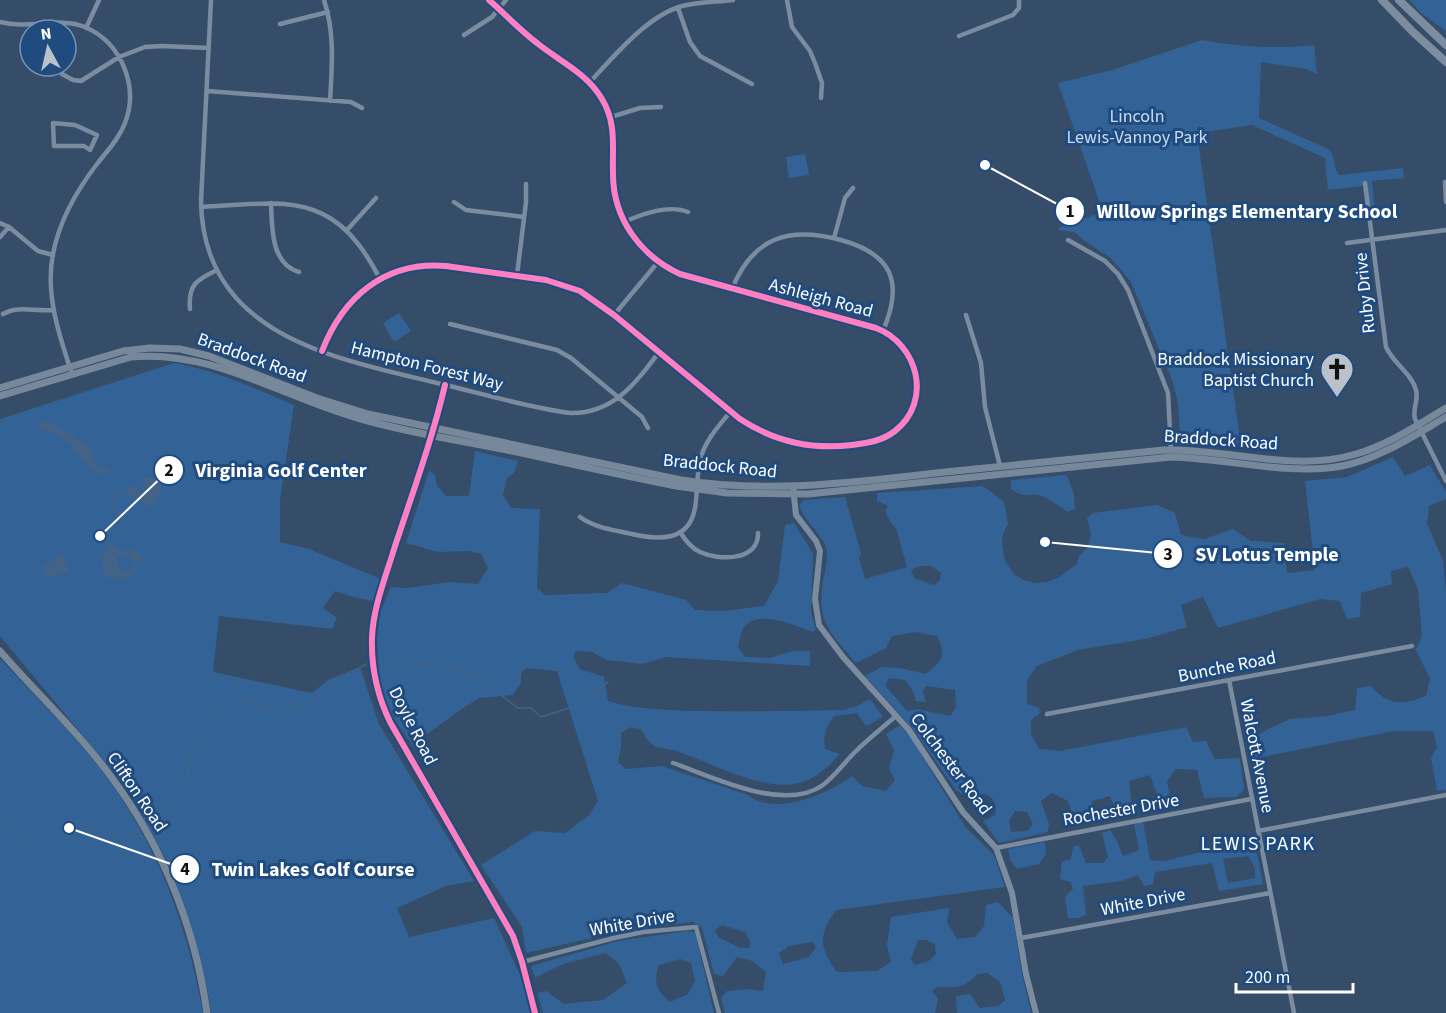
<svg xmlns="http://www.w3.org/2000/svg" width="1446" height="1013" viewBox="0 0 1446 1013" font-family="'Source Sans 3',sans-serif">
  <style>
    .green { fill: #336296; fill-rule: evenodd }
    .water { fill: #436287 }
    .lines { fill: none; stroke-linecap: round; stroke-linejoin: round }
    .stream { stroke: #436287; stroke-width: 1.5 }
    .minor { stroke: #7b8ca0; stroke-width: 4.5 }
    .tertiary { stroke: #7b8ca0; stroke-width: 6 }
    .secondary { stroke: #77889b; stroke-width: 7 }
    .motorway { stroke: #7d8da0; stroke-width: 8 }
    .cycleway-casing { stroke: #204b7f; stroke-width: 10 }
    .cycleway { stroke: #ff80c0; stroke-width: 6 }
    .labels { text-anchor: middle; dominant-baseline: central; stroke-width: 6; stroke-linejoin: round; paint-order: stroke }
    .park-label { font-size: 18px; fill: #c8ddf6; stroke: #204b7f }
    .street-label { font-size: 18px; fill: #fff; stroke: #204b7f }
    .poi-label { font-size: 18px; fill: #fff; stroke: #204b7f; text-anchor: end }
    .neighbourhood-label { font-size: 20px; letter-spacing: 1.5px; fill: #fff; stroke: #204b7f }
    .leader { fill: none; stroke: #fff; stroke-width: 2 }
    .callout-dot { fill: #fff; stroke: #204b7f; stroke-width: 2 }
    .mark-label { font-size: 18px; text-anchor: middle; font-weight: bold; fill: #111 }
    .callout-label { font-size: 20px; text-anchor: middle; font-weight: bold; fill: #fff; stroke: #204b7f; stroke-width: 6; stroke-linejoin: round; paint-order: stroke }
  </style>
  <rect width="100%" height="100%" fill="#364d69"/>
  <!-- green -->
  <path class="green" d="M1409,0H1446V31L1421,13Z
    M1202,40C1240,47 1276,49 1314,45L1317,74L1306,69L1261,62L1259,118L1328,149C1337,156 1332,169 1340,175L1403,168L1404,178L1372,181L1375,210L1366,211L1363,186L1328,190L1325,158L1252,125L1197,133L1241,446L1185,440L1180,434L1178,404L1173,382L1131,282L1111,258L1083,240L1075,232L1058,230L1060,227L1103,212L1058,83L1112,70Z
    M805,154L809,175L789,178L786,157Z
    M399,313L411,331L394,342L383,323Z
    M174,363C216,370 256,389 294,405L280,500V542L309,549L381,579L373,601L353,597L335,591L323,608L337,618L332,629L219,616L213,672L312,693L328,680L360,667L379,724L474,881L446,886L397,908L409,937L494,918L525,986L531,1013H211L208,993L191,925L168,863L126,787L0,636V419Z
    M475,451L518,461L514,473L507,478L503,495L511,508L540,509L537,588L545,595L607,593L622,583L686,600L695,610L723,611L764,606L778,581L785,525L794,523L813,554L811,612L816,630L812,632C795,625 755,608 743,629C740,634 739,643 738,648L745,657L770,658L793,651H810V666L666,657L642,664L606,660L592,652L576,651L573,657L580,669L604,677L608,701C637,710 669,710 699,711C747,712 795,711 843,710L857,706L870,699L883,717L866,726L857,713L834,716C826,728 823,734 825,749L840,754C827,768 814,781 794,784C759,789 713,764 679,752C672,749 664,749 657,747C649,744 645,737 642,730L631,727L621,733V747L618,762L626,769L662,766L748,795C775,817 828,794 852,776L862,786L886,791L895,780L889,768L894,750L886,734L900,725L911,738L966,828L994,855L1005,887L836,910C818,936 819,947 837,972L877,971L891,962L887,945L891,917L949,908L947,922L957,939L975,937L984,926L986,905L998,902L1013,918L1022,974L1031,1013H957L956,996L970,994L980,1008L998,1006L1005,1000L1000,982L987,973L977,974C965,989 955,987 937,987L932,991L938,999L935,1013H725L721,998L727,991L747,989L763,991L766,972L752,961L737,957L723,976L714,974L702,928L693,922C636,927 582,940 526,953L522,927L481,865L535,831L565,833L589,815L598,801L557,671L526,668L521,674V683L513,695L480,698L466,706L412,745L392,716L380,686L377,639L380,613L391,587L408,588L449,582L478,584L488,568L481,554L469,551L438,552L406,543L429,471L435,475L437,486L446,496H469ZM722,925L745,932L751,943L749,948H740L718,937L715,930ZM918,940H926L935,944L936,954L929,961L915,965L911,959ZM812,942L816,947L809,957L783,964L779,953L789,946Z
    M1393,457L1405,476L1430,465L1446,492V499L1429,506L1427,524L1443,560L1446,592V790L1437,791L1431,758L1437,747L1433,731H1394L1251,759L1250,741L1268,729L1290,719L1328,716L1355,710L1357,688L1371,686C1387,706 1404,705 1426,696L1430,679L1416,650L1422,636L1418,589L1408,567L1391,571L1392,584L1361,593L1360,617L1347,619L1340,601L1320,599L1218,628L1203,597L1181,605L1187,627L1145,639L1078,650L1037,666L1027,680V704L1040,708L1039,714L1031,720V734L1039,749L1060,751L1186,727L1193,742L1206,741L1215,759L1240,758L1244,790L1236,797L1204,798L1197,770L1176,769L1167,781L1171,804L1161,805L1150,775L1129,781L1133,815L1118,816L1110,796L1092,801V821L1075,825L1068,801L1052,793L1041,801L1049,824L1048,832L999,843L983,821L995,815C999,791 980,792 963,795L956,790L913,729L865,676L882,667L899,668L926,674C942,661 947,655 937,636L915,632L892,636L886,648L856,663C831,633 816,623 823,581C825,571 829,557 826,548C821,532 805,523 799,505L804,500L845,497L861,553L859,558L865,579L907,567L896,528L891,523L885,511L888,506L877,501V493L983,486L1004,502L1008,524L1003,534L1002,543L1005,561L1014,574L1024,580L1036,583L1047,582L1058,578L1077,564L1079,556L1088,547L1091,534L1087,518L1093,513L1157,505L1175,513L1181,535L1204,539L1233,529L1251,541L1284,543L1287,573L1315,570L1305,481L1347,477ZM920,566H931L941,573L940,580L934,585L914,578L911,570ZM889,678L905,680L913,691L916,701L926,702L923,692L926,686L955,690L956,707L950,716L918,709L907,711L885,685ZM1015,811L1027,812L1033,824L1027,831L1011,832L1009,821Z
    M1067,475L1074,494L1075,509L1068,512C1059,507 1049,497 1038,495C1024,493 1026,499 1011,489V480Z
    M0,659C33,694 69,729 99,767C156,840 187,923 203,1013H0Z
    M1143,822L1150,860L1166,861L1204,851L1255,844L1263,884L1219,891L1212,863L1155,872L1153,884L1144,886L1138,875L1121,881L1083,886L1086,915L1078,918H1068L1065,897L1073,889L1071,882L1060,879L1062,862L1071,859L1073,847L1079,845L1086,863H1103L1108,857L1102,833L1110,830L1117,841L1123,856L1139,850L1134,824ZM1248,856L1255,868V878L1228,883L1223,859Z
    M1045,842L1046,854L1039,864L1017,869L1010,860L1008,849Z
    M687,931L695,932L714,1013H543L537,993L546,991L564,1004L603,1000L627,983L619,964L606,953L563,964L535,978L531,966L618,941ZM680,959L691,963L695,981L688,994L670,1002C656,991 653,981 659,965Z"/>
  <!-- water -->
  <path class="water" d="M41,420L56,424L62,431L73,434L76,440H83L82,443L91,447L97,467L102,470L107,465L109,469L108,473C91,480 79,453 69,444C60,436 48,431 38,429Z
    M165,468L169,471V476L163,481L158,497L152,506H148L137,498L128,495L126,490L131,485L135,486L140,493L146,489L143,483L144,478H157Z
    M111,543L119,551L134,549L142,556L141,561L134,564L130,557L122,555L117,557V565L121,571H128L136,567L137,572C130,581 114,582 104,576L102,557Z
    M60,554H63L67,559L68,572L49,578L43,572L42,568Z"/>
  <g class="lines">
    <!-- stream -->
    <path class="stream" d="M115,545C132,531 113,513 114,496H121L127,493
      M377,662L404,668L437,661L478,678L518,708H531L541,717L582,704L608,682
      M0,808L11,830L21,841L29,840
      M155,834L166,825L177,790L186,779L191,758L215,715L235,701L257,704L278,711L304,707L330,686L366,664
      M64,835L92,827C109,836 124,839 144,836"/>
    <!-- minor -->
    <path class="minor" d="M211,0L201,201C203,335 333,358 437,383C481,393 525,407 570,413C613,414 635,384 659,352
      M324,0C335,33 332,66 330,101
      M787,0L792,27L810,51L815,63L822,83L821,98
      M678,8L690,42L700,56L752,84
      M0,22C29,30 58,16 85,27C122,43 139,87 125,123C119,139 107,151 97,164C77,190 59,222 53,254C45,294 59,335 72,374
      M280,24L328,12
      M86,28L99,0
      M464,35L492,17L506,0
      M959,36L1013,15L1019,8V0
      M62,66V74L73,80L81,81L119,57L145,47L162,46L209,48
      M590,82C614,56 647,16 682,6C698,2 716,2 733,0
      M207,91L351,102L362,108
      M611,117L640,108L661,107
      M53,123L75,125L97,135L90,150L84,146H54Z
      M1445,182L1446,202
      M1365,183L1386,347C1393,363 1412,374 1416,390C1419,400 1412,409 1415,419L1446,481
      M454,202L466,210L524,217
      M271,203C272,228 271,264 299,272
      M201,207C289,202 334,190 380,279
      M624,222C642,214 669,204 688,212
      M0,223L9,227L0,237
      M9,227L38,251L53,255
      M347,230L376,198
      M834,238L845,198L853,188
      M1068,240L1105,261L1118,274L1128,290L1168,393L1171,451
      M1347,243L1446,230
      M517,275L526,202V184
      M732,289C753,237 789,226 841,240C892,254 904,282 883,331
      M190,309C188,285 196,280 217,270
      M3,314C18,305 36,312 53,310
      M614,315L658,262
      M966,315L981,363L985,407L1000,466
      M450,324L557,350L571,358L642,417L648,428
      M322,351C343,297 385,261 446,266L546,280L580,291L614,315L740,419C775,442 811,450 852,445C868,443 882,441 895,431C933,401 918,344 876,328L680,274C641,256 613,219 613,174C612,147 617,124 602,99C587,73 559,61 537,43C520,30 505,14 489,0
      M445,385C432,440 413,492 395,546C386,576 373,607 372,638C371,668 377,695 390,722L513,936L522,962L535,1013
      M580,517C595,528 615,530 632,534C658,540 689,542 695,508C698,491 696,474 701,457C706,439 719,426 731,411
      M680,532C685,540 691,548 700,552C719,561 759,561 758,533
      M1229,680L1294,1013
      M1047,714L1412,646
      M673,763C713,777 784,813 823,785C835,776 844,763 855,752C868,739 882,728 896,716
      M1258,831L1446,795
      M996,848L1251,799
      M1021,938L1270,893
      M522,962L614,938L643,932L696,927L719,1013"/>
    <!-- tertiary -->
    <path class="tertiary" d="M793,487L796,515L816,541L820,551L815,599L819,625L843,657L909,730L963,812L996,848L1012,893L1026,974L1036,1013"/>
    <!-- secondary -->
    <path class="secondary" d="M0,388L123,351L150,348L180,349L209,356L317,398L368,414L681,480C770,494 857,482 945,472C1018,464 1091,457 1164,450C1227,448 1294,473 1356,454C1388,445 1417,425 1446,408
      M0,396L131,357C212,349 284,398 361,419C409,433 458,440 507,450C563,462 619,475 676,486L727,493L808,494L1171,457C1225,458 1289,476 1342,466C1379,459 1413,436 1446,417
      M0,651C31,687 65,719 95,756C156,830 194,919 207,1013"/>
    <!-- motorway -->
    <path class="motorway" d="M1382,0L1413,32L1446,62
      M1399,0L1446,45"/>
    <defs>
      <path id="cycleway" d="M322,351C343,297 385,261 446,266L546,280L580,291L614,315L740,419C775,442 811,450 852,445C868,443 882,441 895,431C933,401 918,344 876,328L680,274C641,256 613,219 613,174C612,147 617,124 602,99C587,73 559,61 537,43C520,30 505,14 489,0
        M445,385C432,440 413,492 395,546C386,576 373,607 372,638C371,668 377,695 390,722L513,936L522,962L535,1013"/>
    </defs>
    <!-- cycleway casing -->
    <use href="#cycleway" class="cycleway-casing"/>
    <!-- cycleway -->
    <use href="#cycleway" class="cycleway"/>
  </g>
  <!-- icons -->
  <defs>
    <symbol id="church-pin" viewBox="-11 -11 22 30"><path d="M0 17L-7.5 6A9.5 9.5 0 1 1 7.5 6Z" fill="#b9c1ca" stroke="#204b7f"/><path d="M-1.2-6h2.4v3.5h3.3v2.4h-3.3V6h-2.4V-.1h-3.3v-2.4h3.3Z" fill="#111"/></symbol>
  </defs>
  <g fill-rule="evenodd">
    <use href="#church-pin" x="1318" y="350" width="38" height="52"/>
  </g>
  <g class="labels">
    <!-- park labels -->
    <g class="park-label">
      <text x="1137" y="116">Lincoln<tspan x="1137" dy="21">Lewis-Vannoy Park</tspan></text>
    </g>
    <!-- street labels -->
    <g class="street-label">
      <text transform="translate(1365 293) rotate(-96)">Ruby Drive</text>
      <text transform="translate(821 298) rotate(15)">Ashleigh Road</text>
      <text transform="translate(252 358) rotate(20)">Braddock Road</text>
      <text transform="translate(427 366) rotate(14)">Hampton Forest Way</text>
      <text transform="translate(1221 440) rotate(4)">Braddock Road</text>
      <text transform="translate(720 466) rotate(6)">Braddock Road</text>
      <text transform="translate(1227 667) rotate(-11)">Bunche Road</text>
      <text transform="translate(413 726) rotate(63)">Doyle Road</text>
      <text transform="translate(1257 756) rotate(79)">Walcott Avenue</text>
      <text transform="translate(951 764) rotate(53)">Colchester Road</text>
      <text transform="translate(137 792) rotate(56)">Clifton Road</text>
      <text transform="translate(1121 810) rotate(-10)">Rochester Drive</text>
      <text transform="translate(1143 902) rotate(-11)">White Drive</text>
      <text transform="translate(632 923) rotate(-10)">White Drive</text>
    </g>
    <!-- poi labels -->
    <g class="poi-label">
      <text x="1314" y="359">Braddock Missionary<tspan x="1314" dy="21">Baptist Church</tspan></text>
    </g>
    <!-- neighbourhood labels -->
    <g class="neighbourhood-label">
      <text x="1258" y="844">LEWIS PARK</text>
    </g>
  </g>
  <!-- callouts -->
  <path class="leader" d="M985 165L1070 211M100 536L169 470M1045 542L1168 554M69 828L185 869"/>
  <g class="callout-dot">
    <circle cx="985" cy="165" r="6"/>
    <circle cx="100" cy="536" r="6"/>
    <circle cx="1045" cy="542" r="6"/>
    <circle cx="69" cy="828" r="6"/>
    <circle cx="1070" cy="211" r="15"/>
    <circle cx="169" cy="470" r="15"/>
    <circle cx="1168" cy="554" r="15"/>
    <circle cx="185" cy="869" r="15"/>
  </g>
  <g class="mark-label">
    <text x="1070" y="217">1</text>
    <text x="169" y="476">2</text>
    <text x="1168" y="560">3</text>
    <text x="185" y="875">4</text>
  </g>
  <g class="callout-label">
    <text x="1247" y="218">Willow Springs Elementary School</text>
    <text x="281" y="477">Virginia Golf Center</text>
    <text x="1267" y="561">SV Lotus Temple</text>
    <text x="313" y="876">Twin Lakes Golf Course</text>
  </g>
  <!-- north arrow -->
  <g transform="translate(48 48) rotate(352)"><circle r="28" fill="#204b7f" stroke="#7993b2" stroke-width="1.5"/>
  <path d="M0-4.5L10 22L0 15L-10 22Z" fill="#b9c1ca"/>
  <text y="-9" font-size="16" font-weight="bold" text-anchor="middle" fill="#ffffff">N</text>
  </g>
  <!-- scale -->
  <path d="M1236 983v9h117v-9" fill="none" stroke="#ffffff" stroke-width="3"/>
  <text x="1245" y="983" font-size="18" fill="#ffffff" stroke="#204b7f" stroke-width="4.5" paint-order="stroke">200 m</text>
</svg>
